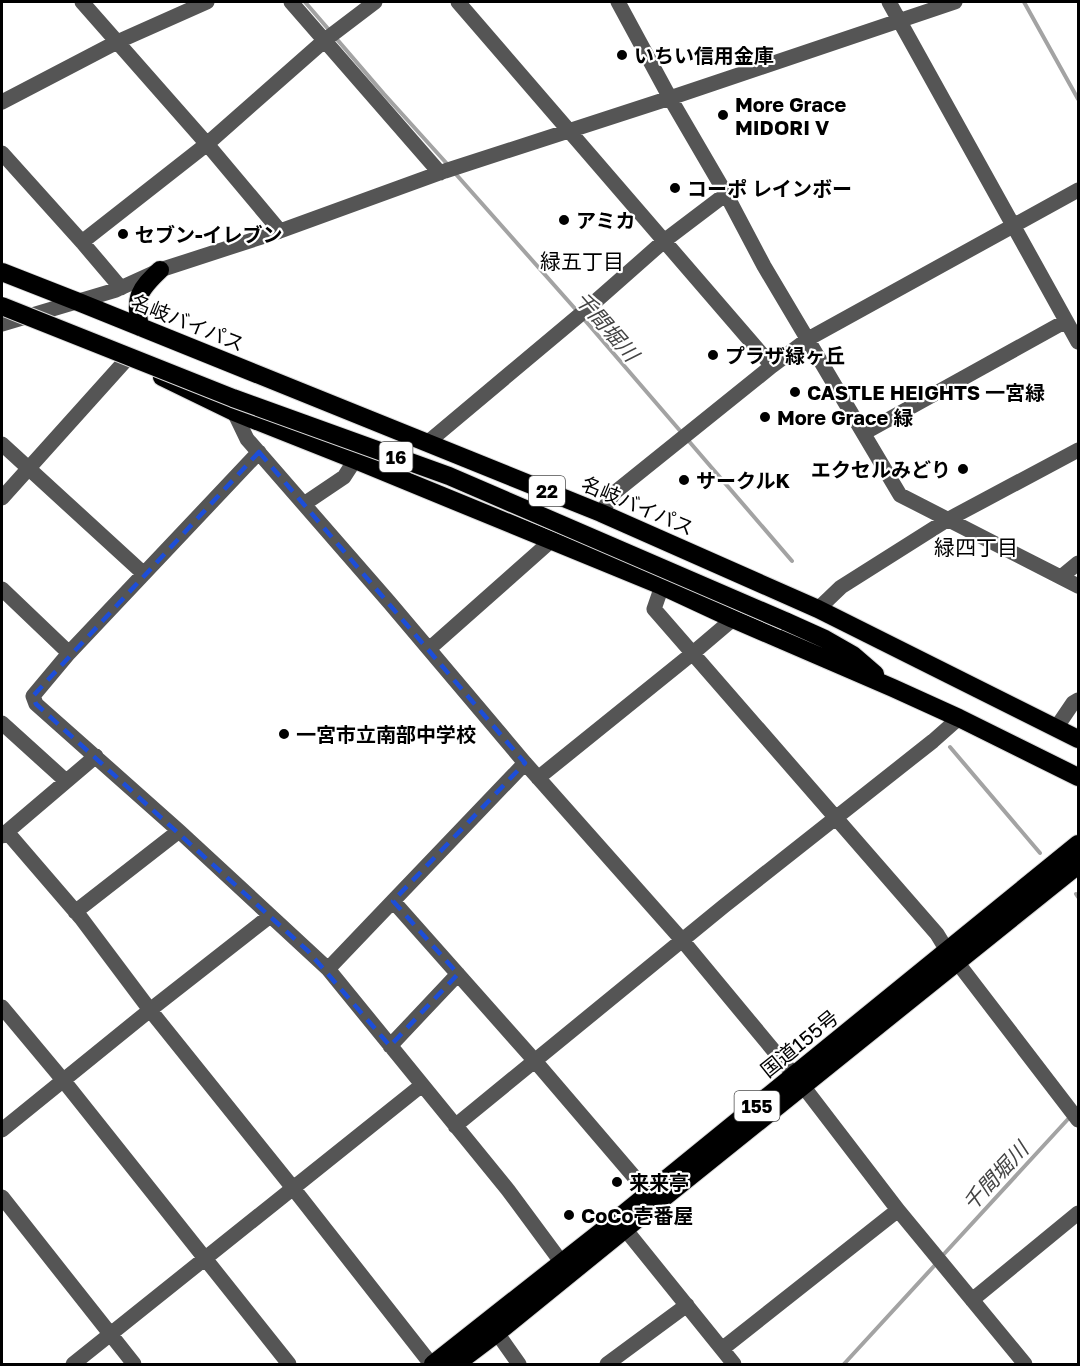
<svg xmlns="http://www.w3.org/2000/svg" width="1080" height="1366" viewBox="0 0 1080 1366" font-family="'Golos Text','Noto Sans JP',sans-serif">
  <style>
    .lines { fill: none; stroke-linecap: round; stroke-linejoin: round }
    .stream { stroke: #a3a3a3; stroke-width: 4 }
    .highway-casing { stroke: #dbdbdb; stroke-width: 20 }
    .minor { stroke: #555; stroke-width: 15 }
    .highway { stroke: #000; stroke-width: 18 }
    .highway-bridge-casing { stroke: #dbdbdb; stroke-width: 20; stroke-linecap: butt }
    .highway-bridge { stroke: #000; stroke-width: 18 }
    .marked { fill: none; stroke: #1d4ed8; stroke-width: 4.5; stroke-dasharray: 12 8; stroke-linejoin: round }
    .poi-dot { fill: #000; stroke: #fff; stroke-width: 2 }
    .labels { text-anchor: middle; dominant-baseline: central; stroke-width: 4.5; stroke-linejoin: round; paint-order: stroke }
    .shield { fill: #fff; stroke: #4c4c4c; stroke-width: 1.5 }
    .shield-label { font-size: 18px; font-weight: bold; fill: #000 }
    .poi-label { font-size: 20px; font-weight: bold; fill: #000; stroke: #fff; text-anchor: start }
    .street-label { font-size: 20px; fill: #000; stroke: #fff }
    .neighbourhood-label { font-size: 21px; fill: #000; stroke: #fff }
    .water-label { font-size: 21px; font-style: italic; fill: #444; stroke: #fff }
  </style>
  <rect width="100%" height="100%" fill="#fff"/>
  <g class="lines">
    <!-- stream -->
    <path class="stream" d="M305,2L330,31
      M1024,2L1078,99
      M335,37L384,94L449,166
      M454,172L578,312
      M583,318L682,433
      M687,439L792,561
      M950,747L1040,853
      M1076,894L1078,897
      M944,1254L1069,1118
      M844,1364L935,1265"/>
    <defs>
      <path id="highway" d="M2,272L76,301L601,513L818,609L1078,739
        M140,327C134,297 139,290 160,270
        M162,377L234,412L355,460L662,586L733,619L893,688L959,718L1078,777
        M785,621L825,639L853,655L875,674
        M433,1364L617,1219L1078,844
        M456,1364L497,1333L656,1204L1078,865"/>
    </defs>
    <!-- highway casing -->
    <use href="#highway" class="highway-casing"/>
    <!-- minor -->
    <path class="minor" d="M82,2L207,144L280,231
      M291,2L440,173
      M458,2L772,366
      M618,2L670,98L726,194L764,266L900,495L1078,586
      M889,2L1078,342
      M2,102L117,42L207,2
      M2,153L82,242L121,288
      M82,242L207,144L325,40L375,2
      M2,324L116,290L160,270L280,231L445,171L670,98L955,2
      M234,412L247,439L389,602L525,763L682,940L794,1075
      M864,433L1066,321
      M427,443L588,308L664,241L726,194
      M2,444L144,574
      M259,452L69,653L33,696L36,704L179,831L328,969L508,1190L562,1263
      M2,498L126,360
      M304,504L344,477L355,460
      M601,513L614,493L772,366L808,339L1078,190
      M1061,577L1078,563
      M662,586L654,609L937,934L948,952
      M2,589L69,653
      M818,609L841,587L947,520L1078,450
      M429,649L552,540
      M2,723L66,781
      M1056,728L1073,703L1078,700
      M538,778L693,653L733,619
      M7,832L81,918L150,1010L293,1188L431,1364
      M2,836L96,756
      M393,901L535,1061L648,1193
      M75,912L179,831
      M957,962L1078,1120
      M328,969L525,763
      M2,1007L63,1080L289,1364
      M390,1046L458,974
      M803,1086L898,1210L1025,1364
      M455,1126L724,906L933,741L959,718
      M2,1130L150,1010L270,916
      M2,1197L134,1364
      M625,1229L734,1364
      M972,1300L1078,1213
      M497,1333L519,1364
      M722,1349L898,1210
      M73,1364L422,1085
      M607,1364L687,1305"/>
    <!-- highway -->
    <use href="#highway" class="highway"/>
    <defs>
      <path id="highway-bridge" d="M2,306L233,398L449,476L785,621"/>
    </defs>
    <!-- highway-bridge casing -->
    <use href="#highway-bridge" class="highway-bridge-casing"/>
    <!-- highway-bridge -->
    <use href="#highway-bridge" class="highway-bridge"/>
  </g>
  <!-- marked area -->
  <path class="marked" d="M259,452L525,763L393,901L458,974L390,1046L308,951L36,704L33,696Z"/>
  <!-- markers -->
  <g class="poi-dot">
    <circle cx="622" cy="55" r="6"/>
    <circle cx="723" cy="115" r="6"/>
    <circle cx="675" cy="188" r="6"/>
    <circle cx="564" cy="220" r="6"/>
    <circle cx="123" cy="234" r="6"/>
    <circle cx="713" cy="355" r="6"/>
    <circle cx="795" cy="392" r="6"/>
    <circle cx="765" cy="417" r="6"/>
    <circle cx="963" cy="469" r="6"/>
    <circle cx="684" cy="480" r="6"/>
    <circle cx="284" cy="734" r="6"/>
    <circle cx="617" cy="1182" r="6"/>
    <circle cx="569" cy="1215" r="6"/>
  </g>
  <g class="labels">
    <!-- shield labels -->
    <g class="shield">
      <rect x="379.5" y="442" width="33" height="30" rx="4.5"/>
      <rect x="529" y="476" width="36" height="30" rx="4.5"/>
      <rect x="734.5" y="1091" width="45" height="30" rx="4.5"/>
    </g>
    <g class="shield-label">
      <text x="396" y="457">16</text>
      <text x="547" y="491">22</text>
      <text x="757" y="1106">155</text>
    </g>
    <!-- poi labels -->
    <g class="poi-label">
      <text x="634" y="55">いちい信用金庫</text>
      <text x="735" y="104">More Grace<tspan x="735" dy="23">MIDORI V</tspan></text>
      <text x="687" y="188">コーポ レインボー</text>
      <text x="576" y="220">アミカ</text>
      <text x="135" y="234">セブン-イレブン</text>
      <text x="725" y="355">プラザ緑ヶ丘</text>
      <text x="807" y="392">CASTLE HEIGHTS 一宮緑</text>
      <text x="777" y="417">More Grace 緑</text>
      <text x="951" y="469" text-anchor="end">エクセルみどり</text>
      <text x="696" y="480">サークルK</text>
      <text x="296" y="734">一宮市立南部中学校</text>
      <text x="629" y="1182">来来亭</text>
      <text x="581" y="1215">CoCo壱番屋</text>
    </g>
    <!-- street labels -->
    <g class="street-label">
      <text transform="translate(188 322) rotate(22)">名岐バイパス</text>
      <text transform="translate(638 505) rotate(23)">名岐バイパス</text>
      <text transform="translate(799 1043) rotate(-39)">国道155号</text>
    </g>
    <!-- neighbourhood labels -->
    <g class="neighbourhood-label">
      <text x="582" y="261">緑五丁目</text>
      <text x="976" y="547">緑四丁目</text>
    </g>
    <!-- water labels -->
    <g class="water-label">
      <text transform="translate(607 326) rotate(49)">千間堀川</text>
      <text transform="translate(995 1176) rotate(-47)">千間堀川</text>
    </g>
  </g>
  <!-- border -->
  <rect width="1080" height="1366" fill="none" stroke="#000000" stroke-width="6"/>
</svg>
